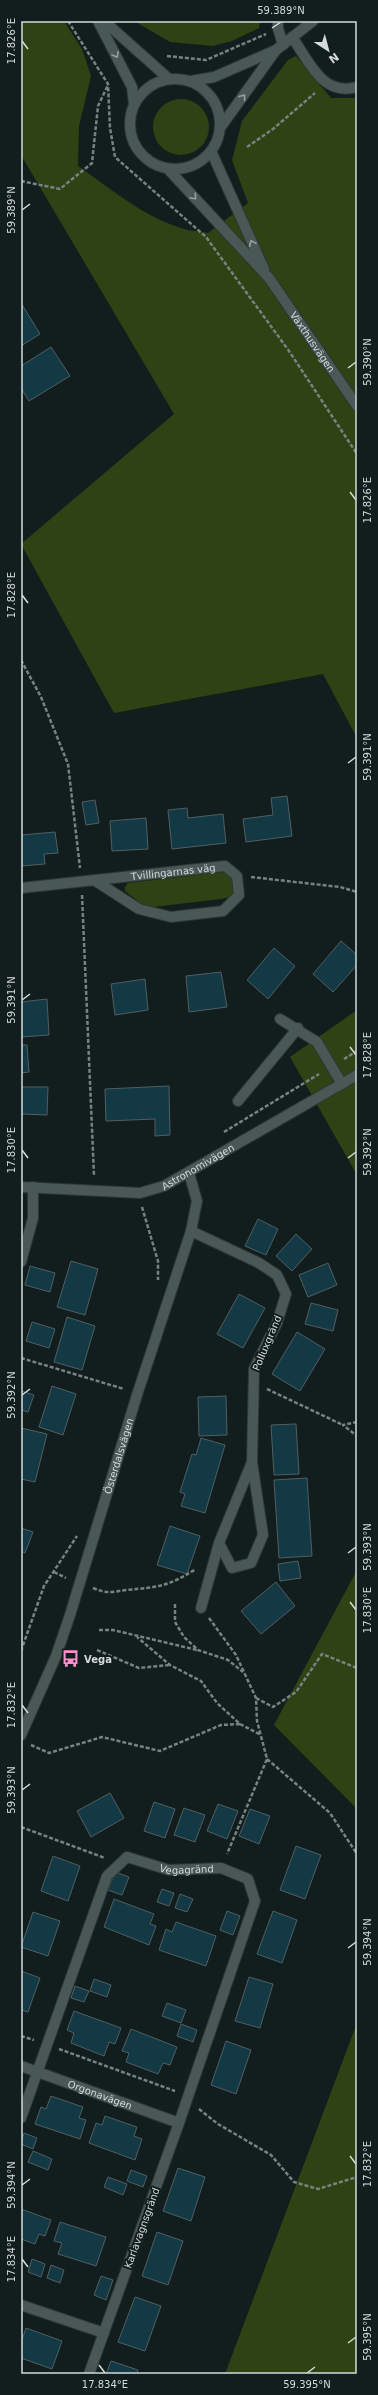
<svg xmlns="http://www.w3.org/2000/svg" width="378" height="2395" viewBox="0 0 378 2395" font-family="'DejaVu Sans',sans-serif">
  <style>
    .green { fill: #2f4214 }
    .building { fill: #133945; stroke: #515e62 }
    .lines { fill: none; stroke-linecap: round; stroke-linejoin: round }
    .service-casing { stroke: #2f3636; stroke-width: 12 }
    .minor-casing { stroke: #2f3636; stroke-width: 12 }
    .tertiary-casing { stroke: #2f3636; stroke-width: 12 }
    .path { stroke: #798282; stroke-width: 2.5; stroke-dasharray: 4 2; stroke-linecap: butt }
    .service { stroke: #495755; stroke-width: 10 }
    .minor { stroke: #495755; stroke-width: 10 }
    .tertiary { stroke: #495755; stroke-width: 10 }
    .oneway { stroke: #95a09f }
    .ticks { fill: none; stroke: #d4dbdb; stroke-width: 1.5 }
    .labels { text-anchor: middle; dominant-baseline: central; stroke-width: 4; stroke-linejoin: round; paint-order: stroke }
    .street-label { font-size: 10px; fill: #d4dbdb; stroke: #121e1d }
    .poi-label { font-size: 10px; font-weight: bold; fill: #d4dbdb; stroke: #121e1d; text-anchor: start }
    .neatline { fill: none; stroke: #d4dbdb; stroke-width: 1.5 }
    .ticks-label { font-size: 10px; text-anchor: middle; fill: #d4dbdb }
  </style>
  <rect width="100%" height="100%" fill="#121e1d"/>
  <!-- green -->
  <path class="green" d="M21,21H64L82,49L91,76L79,126L78,166C110,188 141,215 178,227C187,231 198,231 208,233L248,203L232,160L242,121L288,60L296,56L331,98H357V738L323,674L114,713L21,544L174,414L21,155Z
    M134,21H260L259,28L232,41L213,46L170,42Z
    M153 127a28 28 0 1 1 56 0a28 28 0 1 1-56 0Z
    M222,872L229,874L233,878L234,891L230,897L221,899L153,907L143,905L125,891V887L128,883Z
    M357,1010V1175L290,1057Z
    M357,1570V1809L274,1725Z
    M357,2023V2374H225Z"/>
  <!-- building -->
  <path class="building" d="M21,303L40,334L21,346Z
    M51,347L70,376L29,401L21,388V366Z
    M287,796L292,836L246,842L243,819L273,815L271,798Z
    M95,800L99,823L86,825L82,802Z
    M187,808L188,818L223,814L226,843L172,849L168,810Z
    M146,818L148,849L112,851L110,821Z
    M55,832L58,853L44,854L45,864L21,866V835Z
    M341,941L357,955V965L333,992L313,974Z
    M274,948L295,966L268,999L247,980Z
    M221,972L227,1007L189,1012L186,976Z
    M145,979L148,1010L115,1015L111,984Z
    M47,999L49,1035L21,1037V1002Z
    M21,1045H27L29,1072L21,1073Z
    M169,1086L170,1135L155,1136V1119L106,1121L105,1089Z
    M21,1087H48L47,1115L21,1114Z
    M258,1219L278,1229L266,1255L245,1246Z
    M296,1234L312,1249L292,1271L276,1256Z
    M71,1261L98,1269L85,1315L57,1307Z
    M328,1263L337,1285L308,1297L299,1275Z
    M30,1266L55,1273L50,1292L25,1285Z
    M239,1294L265,1308L243,1348L217,1334Z
    M311,1303L338,1310L333,1331L305,1324Z
    M67,1317L95,1326L82,1370L54,1362Z
    M32,1322L55,1329L49,1348L26,1341Z
    M297,1332L325,1349L300,1391L272,1374Z
    M52,1386L76,1394L63,1435L39,1427Z
    M21,1391L34,1395L28,1412L21,1410Z
    M226,1396L227,1435L199,1436L198,1397Z
    M296,1424L299,1474L274,1475L271,1425Z
    M21,1428L47,1434L35,1482L21,1479Z
    M201,1438L225,1445L205,1513L181,1506L185,1494L180,1492L192,1454L196,1455Z
    M307,1478L312,1556L279,1558L274,1480Z
    M170,1526L200,1536L187,1574L157,1565Z
    M21,1528L33,1532L25,1553L21,1551Z
    M298,1561L301,1578L280,1581L278,1564Z
    M276,1582L295,1606L261,1634L241,1611Z
    M110,1793L124,1818L91,1837L77,1811Z
    M154,1802L175,1809L165,1838L144,1831Z
    M218,1804L238,1811L227,1839L207,1831Z
    M184,1808L205,1815L195,1842L174,1835Z
    M250,1809L270,1816L259,1844L239,1836Z
    M296,1846L321,1855L305,1899L280,1890Z
    M53,1856L80,1866L68,1901L41,1891Z
    M115,1872L129,1877L122,1895L108,1890Z
    M162,1889L174,1893L169,1906L157,1902Z
    M180,1894L193,1899L187,1912L175,1908Z
    M114,1899L154,1914L150,1924L156,1926L149,1945L104,1927Z
    M227,1911L240,1916L233,1935L220,1930Z
    M273,1911L297,1920L282,1963L257,1954Z
    M33,1912L60,1921L48,1956L21,1947Z
    M176,1922L216,1936L206,1966L159,1950L166,1929L172,1932Z
    M21,1971L40,1978L28,2012L21,2010Z
    M249,1977L273,1984L260,2028L235,2021Z
    M94,1979L111,1985L107,1997L90,1991Z
    M75,1986L89,1991L84,2002L71,1998Z
    M167,2003L186,2010L181,2023L162,2016Z
    M74,2011L121,2028L115,2044L109,2042L104,2056L71,2043L74,2033L67,2030Z
    M181,2024L197,2030L193,2042L177,2036Z
    M131,2029L177,2047L170,2065L163,2063L158,2074L126,2062L129,2053L122,2051Z
    M226,2041L251,2050L236,2094L211,2085Z
    M51,2096L83,2107L79,2118L86,2120L80,2139L35,2124L41,2107L46,2109Z
    M105,2116L137,2127L134,2136L142,2139L135,2160L89,2143L96,2123L102,2125Z
    M24,2133L37,2138L33,2149L21,2144Z
    M33,2151L52,2159L48,2170L28,2162Z
    M178,2168L205,2177L191,2221L163,2211Z
    M131,2170L147,2176L143,2187L127,2181Z
    M108,2177L127,2184L123,2195L104,2187Z
    M21,2209L51,2220L45,2236L39,2234L35,2244L21,2239Z
    M60,2222L106,2237L96,2266L58,2254L62,2243L54,2241Z
    M157,2232L183,2241L168,2285L142,2276Z
    M32,2259L45,2264L41,2277L28,2272Z
    M51,2265L64,2270L60,2283L47,2278Z
    M101,2276L113,2280L106,2300L94,2295Z
    M135,2297L161,2306L145,2351L118,2342Z
    M26,2328L62,2341L52,2369L21,2358V2343Z
    M111,2361L138,2370L137,2374H106Z"/>
  <g class="lines">
    <defs>
      <g id="service">
        <path d="M292,37C309,61 322,97 357,87"/>
        <path d="M280,1019L317,1042L342,1084"/>
        <path d="M238,1101L298,1028"/>
        <path d="M21,1262L33,1218V1187"/>
        <path id="s1" d="M21,1735L56,1656L70,1615L137,1395L191,1231"/>
      </g>
      <g id="minor">
        <path d="M278,21V28L283,45"/>
        <path d="M191,81L214,77L276,50"/>
        <path d="M220,128L276,50L313,21"/>
        <path id="s2" d="M21,888L225,866L237,876L239,895L223,911L171,917L139,909L94,880"/>
        <path d="M189,1173L197,1201L191,1231L259,1263L277,1275L286,1294L277,1323L254,1369L252,1462L219,1543L232,1568L251,1563L263,1535L252,1462"/>
        <path id="s3" d="M21,1187L140,1193L164,1186L357,1075"/>
        <path d="M201,1608L219,1543"/>
        <path id="s4" d="M21,2066L179,2123"/>
        <path id="s5" d="M21,2118L107,1876L127,1857L169,1870L221,1868L248,1879L255,1901L179,2123L89,2374"/>
        <path d="M21,2305L104,2333"/>
      </g>
      <g id="tertiary">
        <path d="M98,21L132,87L134,104"/>
        <path d="M104,21L169,79"/>
        <circle cx="175" cy="124" r="45"/>
        <path d="M211,151L264,269"/>
        <path id="s6" d="M168,169L269,278L357,406"/>
      </g>
    </defs>
    <!-- service casing -->
    <use href="#service" class="service-casing"/>
    <!-- minor casing -->
    <use href="#minor" class="minor-casing"/>
    <!-- tertiary casing -->
    <use href="#tertiary" class="tertiary-casing"/>
    <!-- path -->
    <path class="path" d="M68,21L108,84L110,128L115,157L206,237L289,351L357,454
      M167,56L206,60L266,34
      M247,147L273,129L315,93
      M21,181L60,189L92,163L98,106L108,85
      M21,660L41,697L68,764L80,868
      M251,877L340,887L357,892
      M82,895L94,1176
      M344,1059L357,1051
      M224,1132L319,1074
      M142,1207L158,1261V1280
      M21,1358L124,1389
      M267,1389L343,1425
      M357,1422L343,1425L357,1436
      M54,1572L66,1578
      M93,1588C107,1594 111,1592 126,1590C158,1587 167,1587 196,1569
      M175,1604V1622L184,1637L198,1650L228,1660L243,1672
      M209,1618L236,1655L256,1698L257,1721L267,1759L227,1854
      M99,1630H113L197,1650
      M97,1650L139,1668L169,1665
      M21,1651L44,1586L77,1536
      M256,1698L273,1707L296,1692L322,1654L357,1668
      M240,1724L261,1735
      M31,1745L49,1753L102,1737L160,1751L221,1725L240,1724L217,1703L201,1681L170,1665L137,1637
      M267,1759L330,1813L357,1854
      M21,1827L105,1858
      M21,2036L34,2040
      M59,2049L175,2091
      M199,2109L218,2124L271,2155L294,2182L318,2189L357,2177"/>
    <!-- service -->
    <use href="#service" class="service"/>
    <!-- minor -->
    <use href="#minor" class="minor"/>
    <!-- tertiary -->
    <use href="#tertiary" class="tertiary"/>
  </g>
  <!-- one-way arrows -->
  <defs><path id="oneway-chevron" d="M-2-3.5L2.5 0L-2 3.5" fill="none" stroke-width="1.6" stroke-linecap="round" stroke-linejoin="round"/></defs>
  <g class="oneway">
    <use href="#oneway-chevron" transform="translate(116 55) rotate(62)"/>
    <use href="#oneway-chevron" transform="translate(243 97) rotate(-54)"/>
    <use href="#oneway-chevron" transform="translate(194 197) rotate(47)"/>
    <use href="#oneway-chevron" transform="translate(252 243) rotate(-115)"/>
  </g>
  <!-- ticks -->
  <path class="ticks" d="M272,28L281,22M22,41L28,49M22,210L30,204M348,368L356,362M350,492L356,500M22,595L28,603M348,763L356,757M22,1000L30,994M350,1047L356,1055M22,1150L28,1158M348,1158L356,1152M22,1395L30,1389M348,1553L356,1547M350,1602L356,1610M22,1705L28,1713M22,1790L30,1784M348,1948L356,1942M350,2156L356,2164M22,2185L30,2179M22,2259L28,2267M348,2343L356,2337M99,2365L105,2373M307,2373L315,2367"/>
  <!-- icons -->
  <defs>
    <symbol id="bus-bare" viewBox="-9 -9 18 18"><path d="M-5-6H5V4H4V6H2V4H-2V6H-4V4H-5ZM-3.5-4V0h7V-4ZM-3.5 1.2v1.5H-2V1.2ZM2 1.2v1.5H3.5V1.2Z" fill="#f790cd" stroke="#121e1d" stroke-width="2.5" paint-order="stroke"/></symbol>
  </defs>
  <g fill-rule="evenodd">
    <use href="#bus-bare" x="58" y="1646" width="25" height="25"/>
  </g>
  <g class="labels">
    <!-- street labels -->
    <g class="street-label">
      <text stroke="none"><textPath href="#s6" startOffset="226">Växthusvägen</textPath></text>
      <text stroke="none"><textPath href="#s2" startOffset="153">Tvillingarnas väg</textPath></text>
      <text stroke="none"><textPath href="#s3" startOffset="183">Astronomivägen</textPath></text>
      <text transform="translate(267 1343) rotate(-67)">Polluxgränd</text>
      <text stroke="none"><textPath href="#s1" startOffset="296">Österdalsvägen</textPath></text>
      <text stroke="none"><textPath href="#s5" startOffset="346">Vegagränd</textPath></text>
      <text stroke="none"><textPath href="#s4" startOffset="84">Orgonavägen</textPath></text>
      <text transform="translate(142 2228) rotate(-70)">Karlavagnsgränd</text>
    </g>
    <!-- poi labels -->
    <g class="poi-label">
      <text x="84" y="1659">Vega</text>
    </g>
  </g>
  <!-- border -->
  <rect width="378" height="2395" fill="none" stroke="#121e1d" stroke-width="44"/>
  <!-- north arrow -->
  <g transform="translate(328 50) rotate(144)" stroke="#121e1d" stroke-width="3" paint-order="stroke">
  <path d="M0-3L7 15L0 10L-7 15Z" fill="#d4dbdb"/>
  <text y="-6" font-size="11" font-weight="bold" text-anchor="middle" fill="#d4dbdb">N</text>
  </g>
  <rect x="22" y="22" width="334" height="2351" class="neatline"/>
  <g class="ticks-label">
    <text x="281" y="14">59.389°N</text>
    <text transform="translate(11 41) rotate(-90)" y="4">17.826°E</text>
    <text transform="translate(11 210) rotate(-90)" y="4">59.389°N</text>
    <text transform="translate(367 362) rotate(-90)" y="4">59.390°N</text>
    <text transform="translate(367 500) rotate(-90)" y="4">17.826°E</text>
    <text transform="translate(11 595) rotate(-90)" y="4">17.828°E</text>
    <text transform="translate(367 757) rotate(-90)" y="4">59.391°N</text>
    <text transform="translate(11 1000) rotate(-90)" y="4">59.391°N</text>
    <text transform="translate(367 1055) rotate(-90)" y="4">17.828°E</text>
    <text transform="translate(11 1150) rotate(-90)" y="4">17.830°E</text>
    <text transform="translate(367 1152) rotate(-90)" y="4">59.392°N</text>
    <text transform="translate(11 1395) rotate(-90)" y="4">59.392°N</text>
    <text transform="translate(367 1547) rotate(-90)" y="4">59.393°N</text>
    <text transform="translate(367 1610) rotate(-90)" y="4">17.830°E</text>
    <text transform="translate(11 1705) rotate(-90)" y="4">17.832°E</text>
    <text transform="translate(11 1790) rotate(-90)" y="4">59.393°N</text>
    <text transform="translate(367 1942) rotate(-90)" y="4">59.394°N</text>
    <text transform="translate(367 2164) rotate(-90)" y="4">17.832°E</text>
    <text transform="translate(11 2185) rotate(-90)" y="4">59.394°N</text>
    <text transform="translate(11 2259) rotate(-90)" y="4">17.834°E</text>
    <text transform="translate(367 2337) rotate(-90)" y="4">59.395°N</text>
    <text x="105" y="2388">17.834°E</text>
    <text x="307" y="2388">59.395°N</text>
  </g>
</svg>
